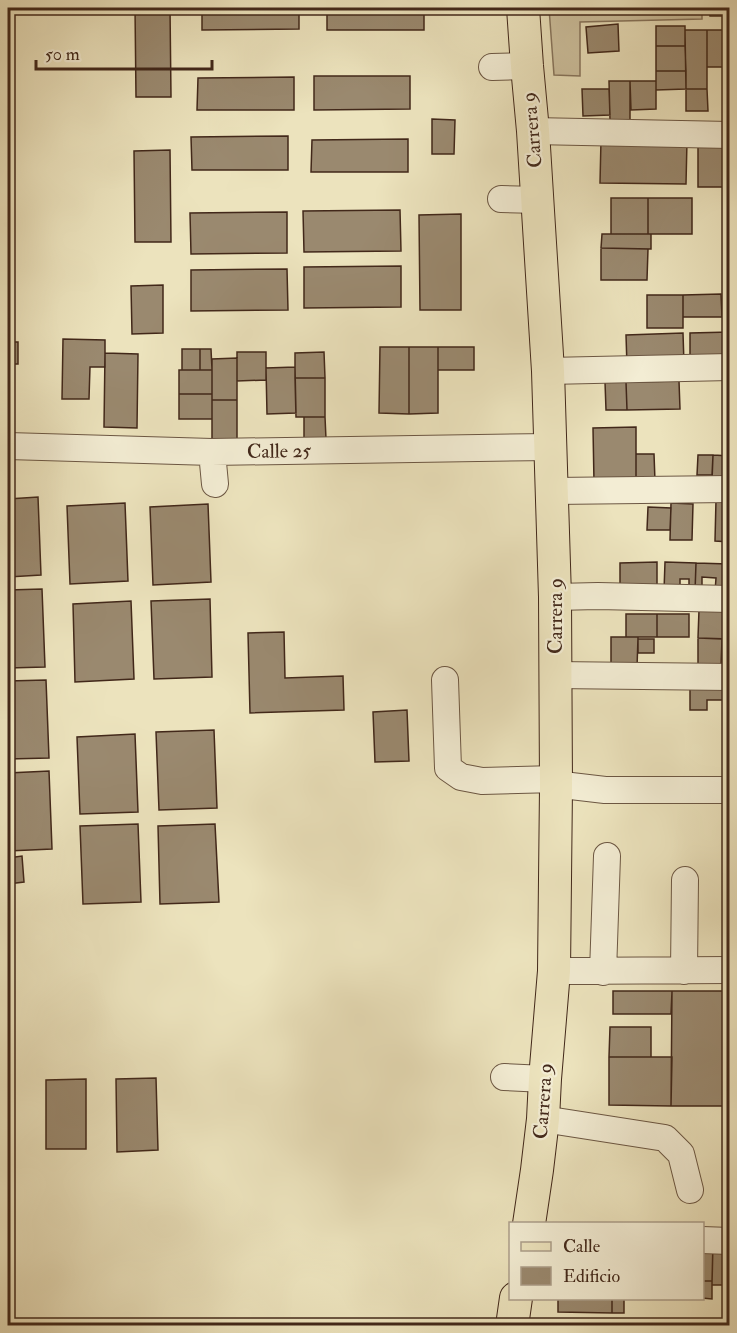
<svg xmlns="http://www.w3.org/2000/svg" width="737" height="1333" viewBox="0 0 737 1333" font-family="'IM FELL Double Pica',serif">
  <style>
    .green { fill: #cfc3a1; stroke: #88765e; stroke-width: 1.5 }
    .building { fill: #9a896f; stroke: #42281a; stroke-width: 1.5 }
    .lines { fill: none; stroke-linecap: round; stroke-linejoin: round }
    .minor-casing { stroke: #6c5743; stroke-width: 28 }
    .major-casing { stroke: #42281a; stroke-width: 34 }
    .minor { stroke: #f3edd4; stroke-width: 26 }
    .major { stroke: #ece3bd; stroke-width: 32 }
    .labels { text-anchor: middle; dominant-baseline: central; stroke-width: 4.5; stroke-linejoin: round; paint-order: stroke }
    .street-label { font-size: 20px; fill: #42281a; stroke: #f3edd4 }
  </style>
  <rect width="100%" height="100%" fill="#ece3bd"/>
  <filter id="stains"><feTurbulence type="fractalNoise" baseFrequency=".00333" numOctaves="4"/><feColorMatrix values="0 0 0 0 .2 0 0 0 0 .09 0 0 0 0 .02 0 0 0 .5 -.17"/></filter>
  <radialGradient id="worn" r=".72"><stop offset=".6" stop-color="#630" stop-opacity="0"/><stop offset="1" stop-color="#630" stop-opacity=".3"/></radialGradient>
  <!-- green -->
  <path class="green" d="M549,8H702V19L580,22V76L554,75Z"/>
  <!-- building -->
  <path class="building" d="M135,8H170L171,97H136Z
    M202,8H299V29L202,30Z
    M327,8H424V30H327Z
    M710,8H730V16H710Z
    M618,24L619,51L588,53L586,27Z
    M656,26H685V46H656Z
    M685,30H707V89H686Z
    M707,30H730V67H707Z
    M656,46H685L686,71H656Z
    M656,71H686V89L656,90Z
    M314,76H410V109L314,110Z
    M294,77V110H197L198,78Z
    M609,81H630V120H610Z
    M630,81H656V109L631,110Z
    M582,89H609L610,115L583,116Z
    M686,89H707L708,111H686Z
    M432,119L455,120L454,154H432Z
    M288,136V170H192L191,137Z
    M408,139V172H311L312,140Z
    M601,140L687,141L686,184L600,183Z
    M698,142H730V187H698Z
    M170,150L171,242H135L134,151Z
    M611,198H648V234H611Z
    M648,198H692V234H648Z
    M400,210L401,251L304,252L303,211Z
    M287,212V253L191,254L190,213Z
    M461,214V310H420L419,215Z
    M602,234H651V249L601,248Z
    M601,248L648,249L647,280H601Z
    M401,266V307L304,308V267Z
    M287,269L288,310L191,311V270Z
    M163,285V333L132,334L131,286Z
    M721,294L722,317H683V295Z
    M647,295H683V328H647Z
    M730,332V364L690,365V333Z
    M683,333L684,364L627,366L626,335Z
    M63,339L105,340V367H90L89,399H62Z
    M8,342H18V364H8Z
    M380,347H409V414L379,413Z
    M409,347H438V413L409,414Z
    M438,347H474V370H438Z
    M182,349H200V370H182Z
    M200,349H211L212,370H200Z
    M237,352H266V380L237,381Z
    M324,352L325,378H295V353Z
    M105,353L138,354L137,428L104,427Z
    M237,358V400H212V359Z
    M295,367L296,413L267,414L266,368Z
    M179,370H212V394H179Z
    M295,378H325V417H296Z
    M679,381L680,409L627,410L626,382Z
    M605,382H626L627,410H606Z
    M179,394H212V419H179Z
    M212,400H237V441H212Z
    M304,417H325L326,439H304Z
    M636,427V481L594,482L593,428Z
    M636,454H654L655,481H636Z
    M698,455H713L712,475H697Z
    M713,455L730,456V481H712Z
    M38,497L41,575L8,577V499Z
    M716,500H730V542L715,541Z
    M125,503L128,581L70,584L67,506Z
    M671,503L693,504L692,540H670Z
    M208,504L211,582L153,585L150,507Z
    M648,507L671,508L670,530H647Z
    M657,562V592H620V563Z
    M665,562L696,563L695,592H689V579H680V591H664Z
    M696,563L728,564L727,593L715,592L716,578L702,577V592H695Z
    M42,589L45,667L8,668V590Z
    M210,599L212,677L154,679L151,601Z
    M131,601L134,679L75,682L73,604Z
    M699,610H730V639L698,638Z
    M626,614H657V637H626Z
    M657,614H689V637H657Z
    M284,632L285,678L343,676L344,710L250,713L248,633Z
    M611,637H638L637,668H611Z
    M698,638L722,639L721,667H698Z
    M638,639H654V653H638Z
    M46,680L49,758L8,759V681Z
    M690,682H730V700H707V710H690Z
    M407,710L409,761L375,762L373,712Z
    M214,730L217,808L159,810L156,732Z
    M135,734L138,812L80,814L77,737Z
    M49,771L52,849L8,851V773Z
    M138,824L141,902L83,904L80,826Z
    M215,824L219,902L160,904L158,826Z
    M22,856L24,882L8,884V858Z
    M613,991H672L671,1014H613Z
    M672,991H730V1106H671Z
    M610,1027H651V1057H609Z
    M609,1057H672L671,1106L609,1105Z
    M156,1078L158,1150L117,1152L116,1079Z
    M86,1079V1149H46V1080Z
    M702,1243H713L712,1281H702Z
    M713,1243H730V1285H712Z
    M702,1281H712V1299L702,1298Z
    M558,1298H612V1313L558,1312Z
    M612,1298H624V1313H612Z"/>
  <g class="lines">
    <defs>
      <path id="minor" d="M492,67L527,66
        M533,131L730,135
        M501,199L538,200
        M548,371L730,367
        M8,446L212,452L550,447
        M212,452L215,484
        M553,491L730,489
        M555,597L598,596L730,599
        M555,675L730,677
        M445,680L448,768L461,777L482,781L556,779
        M556,787L571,786L605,790H730
        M554,971L730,970
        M684,971L685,880
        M603,972L607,856
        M504,1077L545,1079
        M543,1119L665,1138L681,1154L690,1190
        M702,1240L730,1241"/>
      <path id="major" d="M523,8L527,66L533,131L548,371L555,597L556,787L554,971L545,1079L543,1119L537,1170L529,1224
        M512,1326L516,1298"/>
    </defs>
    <!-- minor casing -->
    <use href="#minor" class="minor-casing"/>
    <!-- major casing -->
    <use href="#major" class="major-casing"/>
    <!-- minor -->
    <use href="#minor" class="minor"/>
    <!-- major -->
    <use href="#major" class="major"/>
  </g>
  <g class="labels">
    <!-- street labels -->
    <g class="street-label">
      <text transform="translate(532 130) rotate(-95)">Carrera 9</text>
      <text transform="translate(279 451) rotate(-1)">Calle 25</text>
      <text transform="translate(555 616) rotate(-90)">Carrera 9</text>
      <text transform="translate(543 1101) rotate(-86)">Carrera 9</text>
    </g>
  </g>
  <!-- margin -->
  <rect width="737" height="1333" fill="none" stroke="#ece3bd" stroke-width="30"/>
  <rect x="9" y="9" width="719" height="1315" fill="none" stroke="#42281a" stroke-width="3"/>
  <rect x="15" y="15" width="707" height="1303" fill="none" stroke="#42281a" stroke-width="1.5"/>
  <!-- legend -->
  <rect x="509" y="1222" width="195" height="78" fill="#f3edd4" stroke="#ac9e8a" stroke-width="1.5"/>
  <rect x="521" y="1242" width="30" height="9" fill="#ece3bd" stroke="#ac9e8a" stroke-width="1.5"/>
  <text x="563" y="1252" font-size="18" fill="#42281a">Calle</text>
  <rect x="521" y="1267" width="30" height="18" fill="#9a896f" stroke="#ac9e8a" stroke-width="1.5"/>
  <text x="563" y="1282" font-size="18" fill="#42281a">Edificio</text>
  <!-- scale -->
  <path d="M36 60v9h176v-9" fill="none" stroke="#42281a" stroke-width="3"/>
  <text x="45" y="60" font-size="18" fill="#42281a" stroke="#f3edd4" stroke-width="4.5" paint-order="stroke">50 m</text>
  <rect width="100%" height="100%" filter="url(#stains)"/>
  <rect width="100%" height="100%" fill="url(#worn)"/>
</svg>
